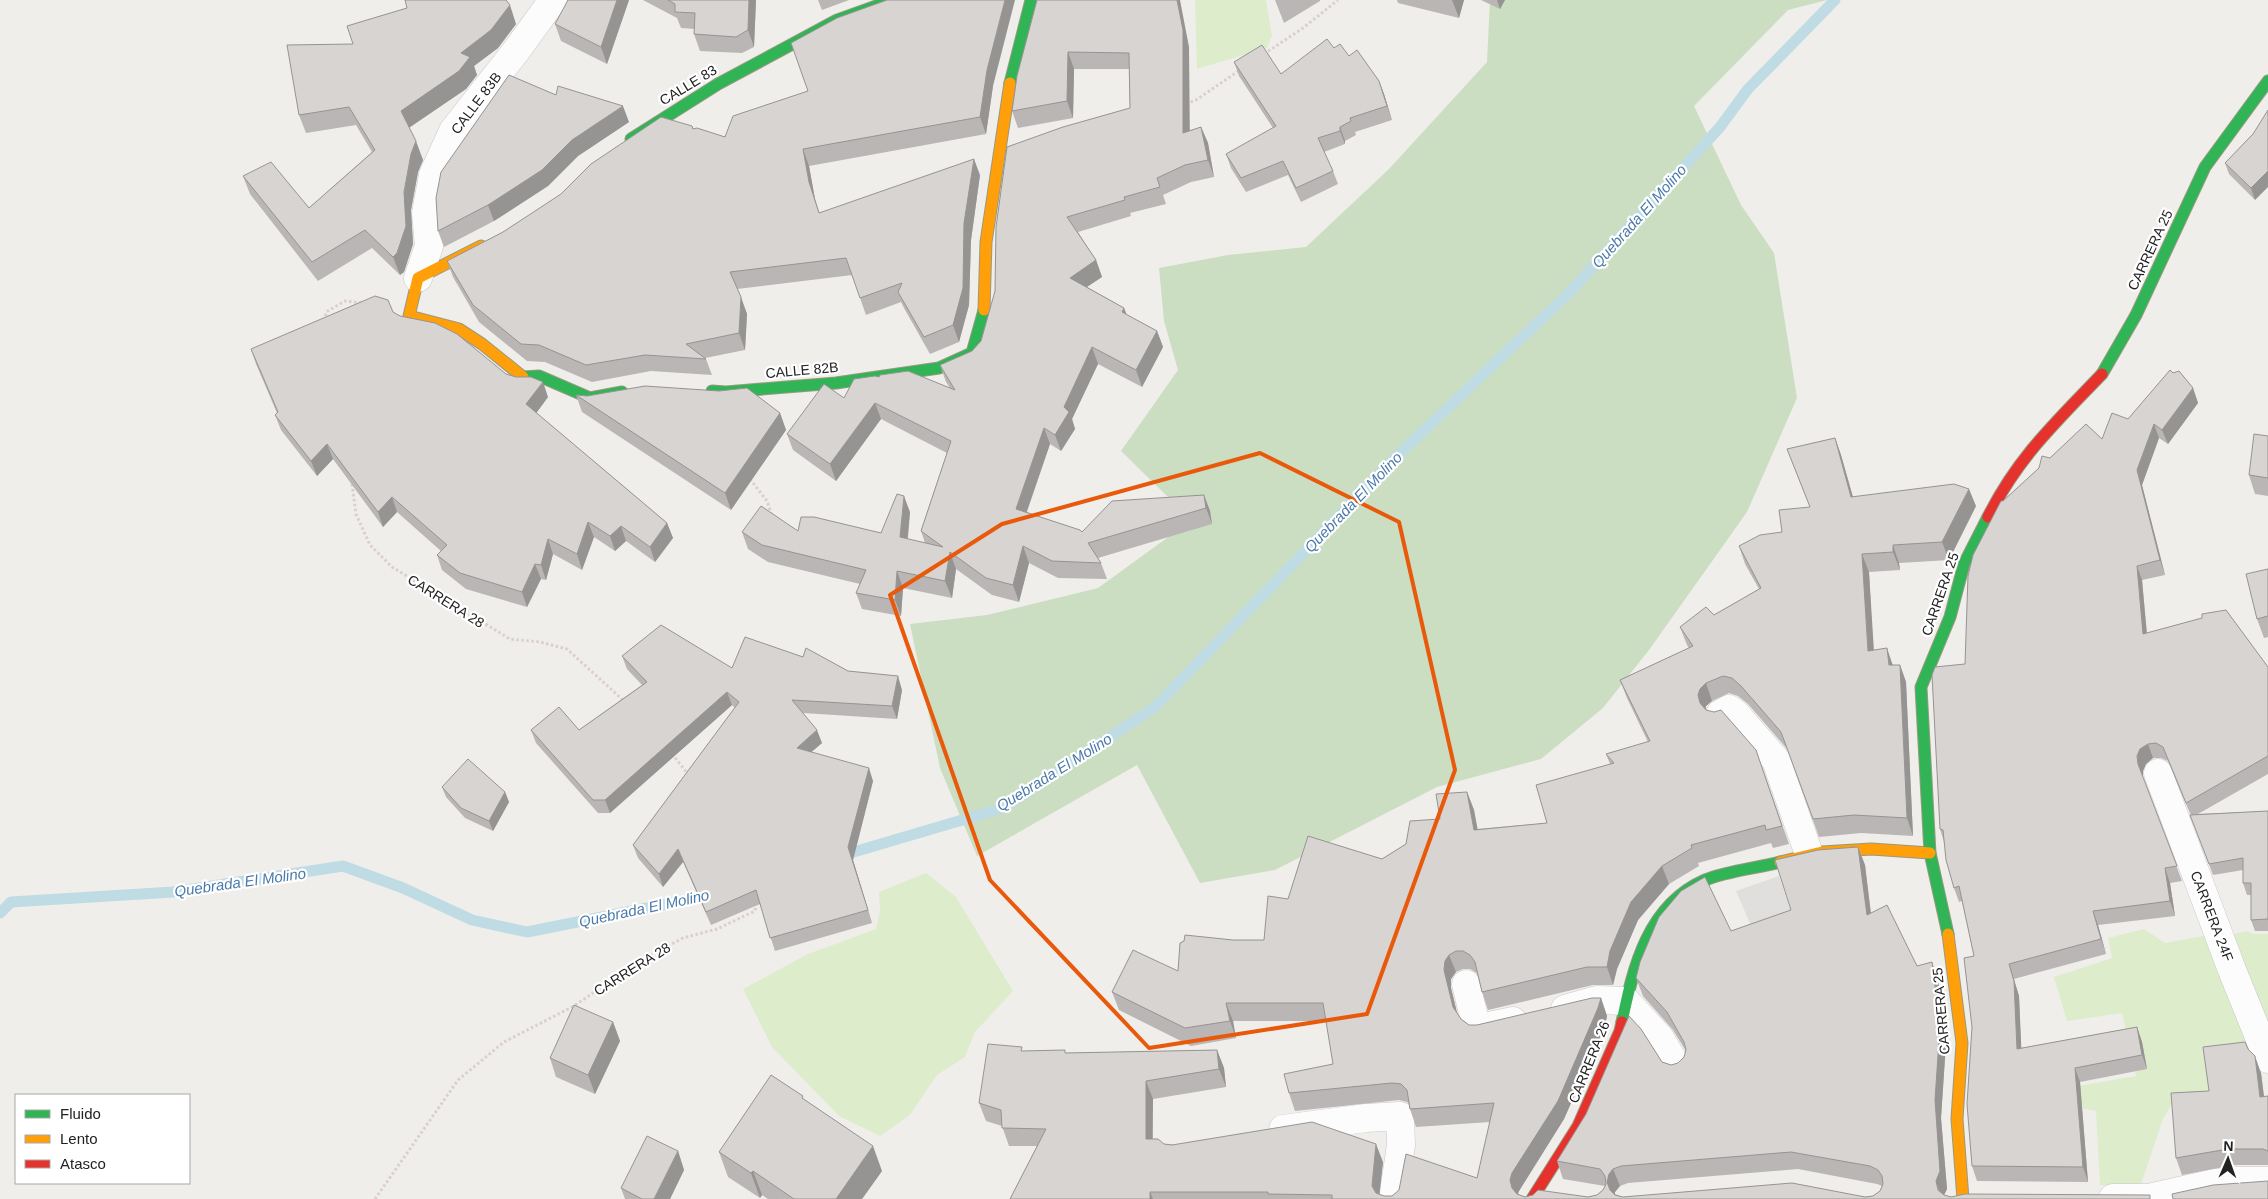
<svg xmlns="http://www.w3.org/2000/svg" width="2268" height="1199" viewBox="0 0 2268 1199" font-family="Arial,sans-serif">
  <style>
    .grass { fill: #ddeccb }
    .forest { fill: #cbdec1 }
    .parking { fill: #e0dfde }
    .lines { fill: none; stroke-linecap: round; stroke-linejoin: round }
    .stream { stroke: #bfdbe3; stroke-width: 11 }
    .street-casing { stroke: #c9c8c7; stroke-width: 29 }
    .fast-casing { stroke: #999a82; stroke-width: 13 }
    .slow-casing { stroke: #999a82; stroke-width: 13 }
    .jam-casing { stroke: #999a82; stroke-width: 13 }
    .path { stroke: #dccecd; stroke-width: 3; stroke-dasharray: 2.5 2.5; stroke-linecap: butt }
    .street { stroke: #fdfcfc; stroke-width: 28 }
    .fast { stroke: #30b455; stroke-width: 11 }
    .slow { stroke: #ff9f0a; stroke-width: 11 }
    .jam { stroke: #e5322d; stroke-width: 11 }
    .wall { fill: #b9b6b5; fill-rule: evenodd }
    .shaded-wall { fill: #969493 }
    .building { fill: #d7d4d2; stroke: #969493; fill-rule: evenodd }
    .marked { fill: none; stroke: #e8590c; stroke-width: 4; stroke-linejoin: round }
    .labels { text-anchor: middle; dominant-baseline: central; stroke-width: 4.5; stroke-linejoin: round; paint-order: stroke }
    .street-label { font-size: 14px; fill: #222; stroke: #fff }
    .water-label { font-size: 15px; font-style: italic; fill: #4a7aab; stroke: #fff }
  </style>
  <rect width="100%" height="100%" fill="#f0eeeb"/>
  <!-- grass -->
  <path class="grass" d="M1195,0H1266L1272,36L1267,48L1197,69Z
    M926,873L956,897L1013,991L975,1032L965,1057L937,1075L910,1115L880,1136L839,1116L772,1047L743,989L808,954L876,929L880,910L879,892Z
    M2144,929L2165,943L2209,935L2254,1052L2209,1095L2175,1099L2163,1119L2140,1187L2100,1185L2096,1111L2057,1104L2073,1087L2136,1076L2122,1013L2067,1021L2054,977L2112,958L2108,938Z
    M2247,931L2253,934H2268V1019L2263,1026L2226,936Z"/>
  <!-- forest -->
  <path class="forest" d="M1490,0H1827L1788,10L1694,106L1741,205L1774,253L1797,398L1747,512L1649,650L1603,708L1541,759L1437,787L1275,870L1200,883L1137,765L977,856L940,768L910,624L987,615L1098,588L1171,535L1168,497L1121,451L1178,370L1164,321L1159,268L1228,255L1306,247L1389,169L1487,62Z"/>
  <!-- parking -->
  <path class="parking" d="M1779,876L1795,924L1757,940L1736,891Z"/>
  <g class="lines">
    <!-- stream -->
    <path class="stream" d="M840,856L1003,808L1155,707L1397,456L1571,291L1720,127L1748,89L1835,0
      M0,913L11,902L173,892L343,866L403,888L472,920L527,932L712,895"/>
    <defs>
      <path id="street" d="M418,278L429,246L426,213L433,175L453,131L516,51L553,0
        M1720,714L1729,709L1736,714L1776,760L1809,854
        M2158,773L2232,970L2268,1059
        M1466,984L1475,1021L1480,1028L1513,1021
        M1565,1009L1597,1000L1626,1001L1660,1038L1677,1067
        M1283,1129L1366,1118L1400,1116L1401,1145L1393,1199
        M2113,1198H2149L2215,1183L2234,1181H2268"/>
      <path id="fast" d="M1010,83L1031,0
        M631,139L718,84L837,20L893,0
        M2102,374L2136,315L2205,167L2268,81
        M523,377L539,376L590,398L622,392
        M712,391L726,392L836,383L939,368L972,353L984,310
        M1948,934L1930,853L1921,687L1950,617L1964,564L1988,517
        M1622,1022C1633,967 1648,905 1705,880C1726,871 1757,868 1780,862"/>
      <path id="slow" d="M481,246L418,278L409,316L459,329L482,344L523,377
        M984,310L986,242L1010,83
        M1780,862L1822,852L1871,849L1930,853
        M1948,934L1962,1043L1957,1119L1963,1199"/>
      <path id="jam" d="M1988,517C2018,457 2056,422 2102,374
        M1532,1199L1578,1126L1620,1031L1622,1022"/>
    </defs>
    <!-- street casing -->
    <use href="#street" class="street-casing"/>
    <!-- fast casing -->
    <use href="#fast" class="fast-casing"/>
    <!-- slow casing -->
    <use href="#slow" class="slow-casing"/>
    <!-- jam casing -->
    <use href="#jam" class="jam-casing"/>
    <!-- path -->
    <path class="path" d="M1264,54L1303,28L1338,0
      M1186,104L1196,100L1240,70
      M325,321L326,312L345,301L363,303
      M750,479L767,501L772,516
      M352,484L356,514L370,545L392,567L510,639L540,642L567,649L624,701
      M672,754L688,774
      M375,1199L458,1080L504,1042L574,1006L638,962L683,938L717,929L755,911L756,903"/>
    <!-- street -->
    <use href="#street" class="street"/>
    <!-- fast -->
    <use href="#fast" class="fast"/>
    <!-- slow -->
    <use href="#slow" class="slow"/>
    <!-- jam -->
    <use href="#jam" class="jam"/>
  </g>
  <!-- wall -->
  <path class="wall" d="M629,0L607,64L561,41L555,24Z
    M643,0H756L754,47L742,53L700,51L694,34L695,29L681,28L677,18Z
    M818,0H849L822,10Z
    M1037,0L1189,47V131L1201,127L1208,143L1214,177L1191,182L1163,195L1166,204L1130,213L1131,216L1078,232L1096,260L1102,277L1087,287L1124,308L1127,315L1157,331L1163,347L1142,387L1098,364L1072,419L1075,429L1061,451L1050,444L1027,512L1082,532L1204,495L1210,511L1212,524L1098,558L1101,563L1107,579L1058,578L1029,563L1019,602L992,595L956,569L952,598L903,588L901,616L862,609L856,593L860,584L768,562L748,549L742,532L798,531L881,533L910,512L908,539L925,543L921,531L947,453L881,419L836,481L793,450L787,434L879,377L950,388L946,382L940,365L972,351L981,341L1130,108L1129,69H1074L1073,118L1018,128L1012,111Z
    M1275,0H1320V1L1284,23Z
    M1397,0H1464L1459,18L1398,3Z
    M1481,0H1505L1500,9Z
    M407,8L516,24L498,48L474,66L477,75L466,89L409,128L423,160L418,172L411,210L413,244L404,272L400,275L372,248L318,281L250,194L243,176L309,208L372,152L356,125L306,133L299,115L353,44Z
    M1334,48L1349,56L1379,81L1384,94L1392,120L1355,132L1356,135L1345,141V144L1324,152L1333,171L1338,184L1301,202L1288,175L1246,192L1231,168L1226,154L1273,128L1239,76L1234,62L1281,74Z
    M993,86L986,134L809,166L815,199L819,213L980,175L971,240L969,305L959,342L930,354L904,308L901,302L866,315L852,275L737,289L747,314L745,350L705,358L706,359L712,375L651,371L592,382L545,362L527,361L479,322L453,277L447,261L503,232L693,129L725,137L808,91Z
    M556,95L629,122L578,156L548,186L494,221L444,247L438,231Z
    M2253,134L2255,200L2229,174L2225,163Z
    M393,312L548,397L536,413L667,523L673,538L655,562L626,541L615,551L594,537L582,570L553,554L546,580L541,579L527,607L466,589L442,570L437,555L441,551L397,512L383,527L333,459L317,476L281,430L275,415L277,413L256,364L251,349Z
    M2173,373L2193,388L2198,403L2168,444L2159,438L2142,485L2165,575L2142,580L2147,633L2268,667V774L2198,814L2268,811V931H2255L2251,920V895H2247L2243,883V870L2213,875L2192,818L2168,761L2161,758H2153L2146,764L2143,771V778L2182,881L2170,883L2175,916L2098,925L2106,954L2014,979L2019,996L2021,1048L2137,1027L2142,1042L2147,1069L2080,1082L2088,1182L1977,1181L1972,1166V1027L1974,956L1962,901L1959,902L1954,888L1944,842L1940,829L1965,664L2003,501L2050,458L2102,439L2128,419Z
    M576,395L587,396L780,413L786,430L731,510L582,412Z
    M2268,436V496L2255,494L2249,475Z
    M1835,438L1841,455L1853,497L1976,506L1949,560L1899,563L1900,570L1869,572L1873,650L1893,665H1900L1906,682L1913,836L1861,833L1819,837L1788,750L1748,704L1738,696L1729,693L1712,701L1706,706V709L1756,750L1789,844L1773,848L1771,843L1698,863L1699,866L1669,884L1638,920L1617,969L1613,985H1593L1488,1010L1482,992L1477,973L1470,969H1463L1456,972L1451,979V988L1457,1013L1461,1019L1469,1025H1477L1601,998L1607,1016L1605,1026L1564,1119L1519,1191L1518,1194L1525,1197H1588L1597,1195L1603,1190L1605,1186L1563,1179L1557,1161L1662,1062L1671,1065L1678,1063L1684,1057L1686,1051L1673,1030L1643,996L1636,978L1731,931L1791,910L1858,847L1865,865L1871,913L1917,966L1938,980L1946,1043L1941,1118L1947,1189L1944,1195L1951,1197L2151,1199H1010L1037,1146H1009L1002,1126L986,1121L979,1103L1023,1051L1066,1053L1217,1050L1224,1068L1226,1087L1153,1099V1139L1164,1144L1383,1162L1379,1194L1384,1196H1392L1477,1178L1490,1122L1416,1127L1410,1109L1409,1104L1407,1102L1399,1100L1295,1111L1289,1093L1333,1064L1326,1021H1233L1236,1038L1191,1046L1119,1010L1112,992L1178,971L1233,940H1264L1288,899L1382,859L1406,844L1440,819L1467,792L1474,810L1477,829L1547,823L1610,764L1606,754L1648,742L1627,698L1620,680L1689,648L1687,645L1680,627L1714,615L1759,589L1745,564L1739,546L1782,532L1810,507L1787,449ZM1798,1169L1877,1184L1882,1186L1880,1191L1873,1196L1865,1197H1623L1615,1194V1192L1620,1186L1628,1183Z
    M2268,569V637L2264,638L2257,619Z
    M622,656L732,668L803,657L902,690L897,719L803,713L822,743L811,752L873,781L853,860L872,923L775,951L760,904L711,925L683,862L663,887L638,858L633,845L735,708L732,705L610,813H598L536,743L531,730H579L642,685L627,669Z
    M442,787L505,792L509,802L493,831L465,818L446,797Z
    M613,1022L620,1041L595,1094L556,1077L550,1058Z
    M2248,1049L2261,1073L2264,1097L2268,1096V1165H2234L2182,1175L2176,1158L2209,1091Z
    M805,1100L882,1171L862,1199H768L762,1195L760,1198L728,1177L719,1152Z
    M678,1151L684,1170L670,1199H625L621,1188Z"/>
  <!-- shaded-wall -->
  <path class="shaded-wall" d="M617,0H629L607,64L601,47Z
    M749,0H756L754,47L748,30Z
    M1005,0H1015L993,86L986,134L980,117L987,70Z
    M1177,0H1180L1189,47L1190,150L1183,133Z
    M1452,0H1464L1459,18Z
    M1497,0H1505L1500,9Z
    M510,5L516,24L498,48L474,66L477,75L466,89L407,129L401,111Z
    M1068,52L1074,69L1073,118L1067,101Z
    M1379,81L1384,94L1392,120L1387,106Z
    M623,106L629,122L578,156L548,186L494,221L488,205L572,140Z
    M1201,127L1208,143L1214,177L1208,160Z
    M1340,127L1345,141V144L1340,131Z
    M416,141L423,160L418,172L411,210L413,244L404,272L400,275L393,257L411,154Z
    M803,149L809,166L815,199L825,230L809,182Z
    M974,159L980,175L971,240L969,305L959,342L953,325L964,223Z
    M2268,171V187L2255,200L2251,188Z
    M1096,260L1102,277L1076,294L1070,278Z
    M741,297L747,314L745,350L739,333Z
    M1124,308L1130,324L1122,312Z
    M1157,331L1163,347L1142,387L1136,370Z
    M1092,347L1098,364L1072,419L1075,429L1061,451L1055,435L1064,407Z
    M543,382L548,397L532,419L526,404Z
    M2193,388L2198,403L2168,444L2162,430Z
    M875,403L881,419L836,481L830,464Z
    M780,413L786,430L731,510L725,493Z
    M2154,424L2159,438L2142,485L2165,575L2160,560L2137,470Z
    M1044,428L1050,444L1022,525L1016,509Z
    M1835,438L1841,455L1858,515L1851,497Z
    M327,444L333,459L317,476L311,461Z
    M1969,489L1976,506L1949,560L1942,542Z
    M1204,495L1210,511L1212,524L1206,508Z
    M904,496L910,512L906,554L900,537Z
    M392,497L397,512L383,527L378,512Z
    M588,522L594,537L582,570L577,554Z
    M667,523L673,538L655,562L650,547Z
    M621,526L626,541L615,551L610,536Z
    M548,539L553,554L546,580L541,565Z
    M1893,545L1899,563L1900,570L1893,552Z
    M1023,546L1029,563L1019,602L1013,585Z
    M950,552L956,569L952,598L945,581Z
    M1862,554L1869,572L1875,668L1868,651Z
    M535,564L541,579L527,607L522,592Z
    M2137,566L2142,580L2148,648L2143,634Z
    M897,571L903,588L901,616L895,600Z
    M1887,648L1893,666L1889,665Z
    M1900,665L1906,682L1913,836L1907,818Z
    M898,676L902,690L897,719L892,706Z
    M1706,683L1712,701L1706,706L1704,713L1700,703L1698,695L1700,689Z
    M727,692L732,705L610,813L605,800Z
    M817,730L822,743L801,761L797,748Z
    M2148,744L2153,758L2146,764L2143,771V778L2138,764L2137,756L2140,749Z
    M869,768L873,781L853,860L872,923L848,847Z
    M505,792L509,802L493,831L489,821Z
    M1467,792L1474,810L1481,847L1474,830Z
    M1858,847L1865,865L1873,932L1867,915Z
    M678,849L683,862L663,887L659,874Z
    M1662,866L1669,884L1638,920L1617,969L1613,985L1607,967L1610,951L1631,902Z
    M2165,868L2170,883L2175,916L2170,901Z
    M2093,911L2098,925L2106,954L2101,939Z
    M1449,955L1456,972L1451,979V988L1460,1025L1453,1007L1444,970L1445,961Z
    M1932,962L1938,980L1946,1043L1941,1118L1947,1189L1942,1199L1936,1181Z
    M2009,964L2019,996L2022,1063L2017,1049Z
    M1601,998L1607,1016L1605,1026L1564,1119L1519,1191L1516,1198L1512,1188L1510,1180L1512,1173Z
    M1226,1003L1233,1021L1236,1038L1230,1021Z
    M613,1022L620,1041L595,1094L588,1075Z
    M2137,1027L2142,1042L2147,1069L2142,1055Z
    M1217,1050L1224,1068L1226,1087L1219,1069Z
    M2255,1056L2261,1073L2266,1113L2260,1097Z
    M2075,1068L2080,1082L2088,1182L2083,1167Z
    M1146,1081L1153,1099L1152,1157L1146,1139Z
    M1376,1144L1383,1162L1379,1199L1372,1186Z
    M873,1146L882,1171L862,1199H836Z
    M678,1151L684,1170L670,1199H654Z
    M1613,1169L1620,1186L1615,1192L1614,1199L1607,1182L1609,1174Z
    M753,1171L762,1195L760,1198L751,1173Z
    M1150,1192L1153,1199H1150Z"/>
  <!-- building -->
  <path class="building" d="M405,0H506L510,5L491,30L461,53L470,57L459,71L401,111L416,141L411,154L404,192L406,226L397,253L393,257L365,230L312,262L243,176L271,162L309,208L375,150L349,107L299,115L287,45L353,44L347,26L407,8Z
    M568,0H617L601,47L555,24Z
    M668,0H749L748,30L736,37L694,34L695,13L675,12V4Z
    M887,0H1005L987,70L980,117L803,149L809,182L819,213L974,159L964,223L963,288L953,325L924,337L898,292L902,283L860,298L846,258L730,272L741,297L739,333L686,344L706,359L645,355L586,365L539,345L521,344L473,305L447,261L503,232L561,194L591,164L661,117L692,126L693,129L697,128L725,137L733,116L808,91L791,43L837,18Z
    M1037,0H1177L1183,30V133L1201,127L1208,160L1185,165L1157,178L1160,187L1124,197L1125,200L1067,217L1096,260L1070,278L1124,308L1122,312L1157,331L1136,370L1092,347L1064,407L1069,412L1055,435L1044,428L1016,509L1080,530L1082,532L1112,501L1204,495L1206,508L1088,543L1101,563L1052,561L1023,546L1013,585L986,578L950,552L945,581L897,571L895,600L856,593L866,570L762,545L742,532L761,506L798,531L801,517H814L881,533L897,494L904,496L900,537L943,547L921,531L951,441L875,403L830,464L787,434L824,384L844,398L854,379L875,376L879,377L880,375L908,371L955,390L940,365L972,351L981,341L995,291L996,227L1007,147L1063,127L1130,108L1129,53L1068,52L1067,101L1012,111L1017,76Z
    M1327,39L1334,48L1340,44L1349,56L1357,50L1379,81L1387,106L1350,118L1351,121L1340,127V131L1318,138L1333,171L1296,188L1283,161L1241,178L1226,154L1276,126L1234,62L1262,45L1281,74Z
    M509,75L556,95L558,86L623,106L572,140L542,170L488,205L438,231L436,198L441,172Z
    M2268,110V171L2251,188L2225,163L2253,134Z
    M375,296L388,300L393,312L400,316L435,323L457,334L506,374L516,377H531L543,382L526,404L667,523L650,547L621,526L610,536L588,522L577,554L548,539L541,565L535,564L522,592L460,573L437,555L447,545L392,497L378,512L327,444L311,461L275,415L278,412L251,349Z
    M2170,370L2173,373L2179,371L2193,388L2162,430L2154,424L2137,470L2160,560L2137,566L2143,634L2202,618V614L2226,610L2268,667V756L2186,803L2163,747L2156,743L2148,744L2140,749L2137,756L2138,764L2177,866L2165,868L2170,901L2093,911L2101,939L2009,964L2014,981L2017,1049L2137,1027L2142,1055L2075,1068L2083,1167L1972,1166L1967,1104L1972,1027L1964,958L1974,956L1959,886L1954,888L1946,860L1943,830L1940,829L1932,675L1935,667L1965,664L1968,576L1973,555L2001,501H2003L2039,468L2042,456L2050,458L2086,424L2102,439L2112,413L2128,419Z
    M645,386L719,391L747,388L780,413L725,493L576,395L587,396Z
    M2254,434L2268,436V478L2249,475Z
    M1835,438L1851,497L1954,484L1969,489L1942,542L1893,545V552L1862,554L1868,651L1887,648L1889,665H1900L1907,818L1854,815L1813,819L1781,732L1741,686L1732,678L1723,676L1706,683L1700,689L1698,695L1700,703L1706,710L1714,712L1721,710L1756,750L1782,826L1766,830L1765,825L1691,845L1692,848L1662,866L1631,902L1610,951L1607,967H1587L1482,992L1475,962L1470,955L1463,951H1456L1449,955L1445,961L1444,970L1453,1007L1461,1019L1469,1025H1477L1592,998H1601L1598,1008L1558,1101L1512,1173L1510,1180L1512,1188L1517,1194L1525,1197L1533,1195L1538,1190L1588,1197L1597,1195L1603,1190L1606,1184L1605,1176L1600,1169L1557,1161L1586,1114L1629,1016L1641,1029L1662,1062L1671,1065L1678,1063L1684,1057L1686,1050L1684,1042L1667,1012L1636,978L1640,962L1659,917L1681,891L1705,877L1731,931L1791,910L1775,860L1818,850L1858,847L1867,915L1887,905L1917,966L1932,962L1940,1026L1935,1100L1940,1171L1936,1181L1938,1190L1944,1195L1951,1197L1965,1194L2150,1195V1199H1332V1195L1268,1194V1192H1150V1199H1010L1046,1129L1002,1128L1001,1110L979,1103L988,1044L1022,1047L1021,1051L1065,1050V1053L1217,1050L1219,1069L1146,1081V1139H1158L1164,1144L1172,1145L1312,1122L1376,1144L1372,1186L1376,1193L1384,1196H1392L1399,1190L1406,1154L1477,1178L1494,1103L1410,1109L1407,1090L1401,1084L1392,1083L1289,1093L1284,1074L1333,1064L1323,1003H1226L1230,1021L1185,1028L1112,992L1133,950L1178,971L1180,943L1184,941L1185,935L1233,940H1264L1268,896L1288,899L1308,836L1382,859L1406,844L1410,821L1440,819L1436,794L1467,792L1474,830L1547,823L1536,785L1614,763L1606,754L1650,741L1620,680L1693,646L1680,627L1706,607L1714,615L1761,588L1739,546L1760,535L1782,532L1779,510L1810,507L1787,449ZM1791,1152L1870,1166L1878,1170L1882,1176L1883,1184L1880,1191L1873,1196L1865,1197L1792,1183L1623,1197L1615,1195L1610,1190L1607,1182L1609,1174L1613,1169L1621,1166Z
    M2268,569V616L2257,619L2246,574Z
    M661,625L732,668L745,637L803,657L806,648L848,671L898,676L892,706L792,700L817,730L797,748L869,768L848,847L868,910L770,938L756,890L706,912L678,849L659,874L633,845L739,702L727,692L605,800H593L531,730L559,707L579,730L647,682L622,656Z
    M468,759L505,792L489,821L461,808L442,787Z
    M2268,811V919L2251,920V883H2243V858L2209,864L2190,815Z
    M574,1005L613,1022L588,1075L550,1058Z
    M2245,1042L2248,1049L2255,1056L2260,1097L2268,1096V1151L2263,1149H2228L2176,1158L2171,1093L2209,1091L2203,1047Z
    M771,1075L803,1096L802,1098L873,1146L836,1199H794L753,1171L751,1173L719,1152Z
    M647,1136L678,1151L654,1199H642L621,1188Z
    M2268,1181V1199H2173L2172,1194L2213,1185Z"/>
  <!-- marked area -->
  <path class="marked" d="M1260,453L1399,522L1455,770L1367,1014L1149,1048L990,880L890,595L1002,524Z"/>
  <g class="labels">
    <!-- street labels -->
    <g class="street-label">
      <text transform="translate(688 85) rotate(-31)">CALLE 83</text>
      <text transform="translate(476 103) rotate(-53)">CALLE 83B</text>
      <text transform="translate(2150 250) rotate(-65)">CARRERA 25</text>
      <text transform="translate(802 370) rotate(-5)">CALLE 82B</text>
      <text transform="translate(1940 594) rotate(-71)">CARRERA 25</text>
      <text transform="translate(446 601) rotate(32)">CARRERA 28</text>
      <text transform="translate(2212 916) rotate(69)">CARRERA 24F</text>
      <text transform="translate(632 969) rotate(-32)">CARRERA 28</text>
      <text transform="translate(1941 1011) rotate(-95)">CARRERA 25</text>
      <text transform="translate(1589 1062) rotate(-68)">CARRERA 26</text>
    </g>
    <!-- water labels -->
    <g class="water-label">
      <text transform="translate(1639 216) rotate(-48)">Quebrada El Molino</text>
      <text transform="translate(1353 502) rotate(-46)">Quebrada El Molino</text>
      <text transform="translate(1054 772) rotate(-32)">Quebrada El Molino</text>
      <text transform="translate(240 882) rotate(-8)">Quebrada El Molino</text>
      <text transform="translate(644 908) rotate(-12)">Quebrada El Molino</text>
    </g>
  </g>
  <!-- legend -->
  <rect x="15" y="1094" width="175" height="90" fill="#ffffff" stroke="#a7a7a7"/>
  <rect x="25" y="1110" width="25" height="8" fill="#30b455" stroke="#a7a7a7"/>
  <text x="60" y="1119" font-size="15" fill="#222222">Fluido</text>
  <rect x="25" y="1135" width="25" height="8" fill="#ff9f0a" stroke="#a7a7a7"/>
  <text x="60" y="1144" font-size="15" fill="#222222">Lento</text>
  <rect x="25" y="1160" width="25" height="8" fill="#e5322d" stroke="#a7a7a7"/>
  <text x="60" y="1169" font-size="15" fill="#222222">Atasco</text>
  <!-- north arrow -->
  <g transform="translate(2228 1159) rotate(2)" stroke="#ffffff" stroke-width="4" paint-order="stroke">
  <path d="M0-4L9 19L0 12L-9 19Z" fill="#222222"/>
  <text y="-8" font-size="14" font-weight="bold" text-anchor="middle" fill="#222222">N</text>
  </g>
</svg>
